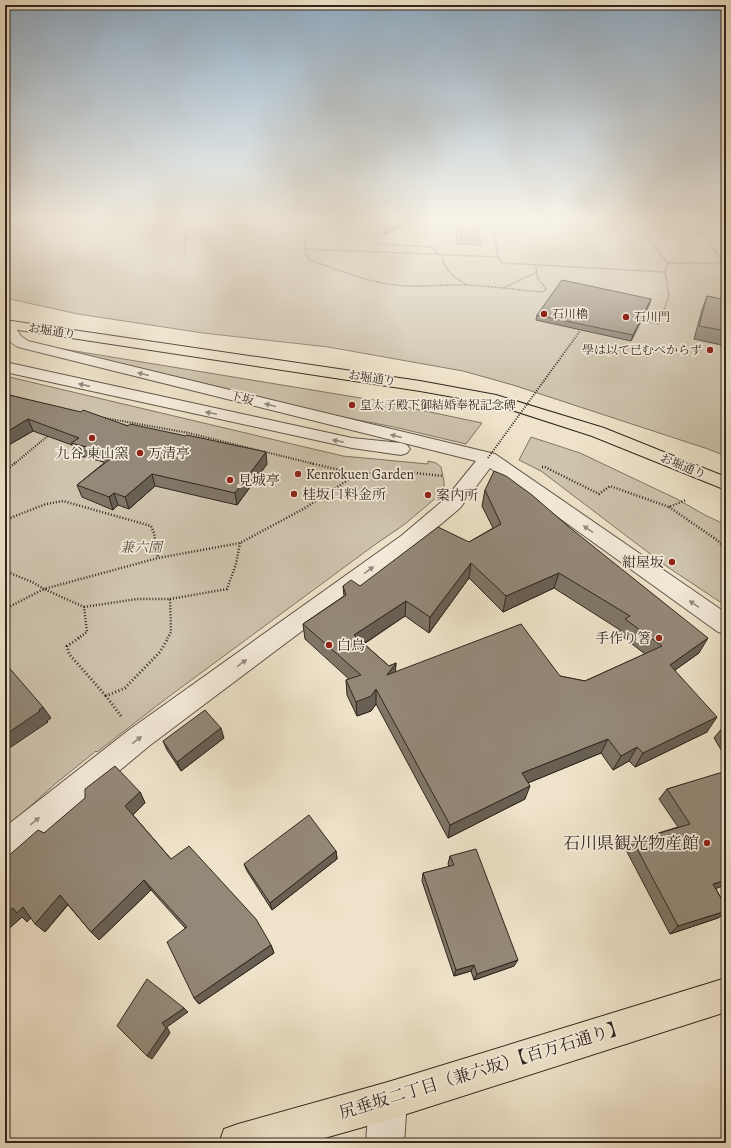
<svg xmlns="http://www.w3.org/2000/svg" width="731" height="1148" viewBox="0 0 731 1148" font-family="Alegreya,'Noto Serif JP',serif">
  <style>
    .green { fill: #cfc4ae; stroke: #807566 }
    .water { fill: #aea390; stroke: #7c7162 }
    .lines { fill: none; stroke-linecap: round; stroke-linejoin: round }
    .shore { stroke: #706457; stroke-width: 1 }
    .street-casing { stroke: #605649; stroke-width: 2 }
    .primary-casing { stroke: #31261e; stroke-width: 2 }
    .path-far3 { stroke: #31261e; stroke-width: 1.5; stroke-dasharray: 0.5 1; stroke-linecap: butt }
    .path-far2 { stroke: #31261e; stroke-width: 2; stroke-dasharray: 1 1.5; stroke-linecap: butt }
    .path-far1 { stroke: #31261e; stroke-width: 2.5; stroke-dasharray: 1 2; stroke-linecap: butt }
    .path { stroke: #31261e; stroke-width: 3; stroke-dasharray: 1 2.5; stroke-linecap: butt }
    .street { fill: #f5eddd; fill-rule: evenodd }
    .primary { fill: #efe4cb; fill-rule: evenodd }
    .path-bridge { stroke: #31261e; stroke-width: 2; stroke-dasharray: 1 1.5; stroke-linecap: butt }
    .wall { fill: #7f7667; stroke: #31261e; fill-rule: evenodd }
    .shaded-wall { fill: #686054; stroke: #31261e }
    .building { fill: #948978; stroke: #31261e; fill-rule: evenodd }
    .oneway { fill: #938a7e }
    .poi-dot { fill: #8f2418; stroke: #f5eddd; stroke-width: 1.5 }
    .labels { text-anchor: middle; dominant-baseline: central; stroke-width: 3.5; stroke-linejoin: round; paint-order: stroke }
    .far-poi-label { font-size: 12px; fill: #31261e; stroke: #f5eddd; text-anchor: start }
    .far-street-label { font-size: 12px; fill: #31261e; stroke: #f5eddd }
    .poi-label { font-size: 14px; fill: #31261e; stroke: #f5eddd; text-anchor: start }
    .park-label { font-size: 14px; font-style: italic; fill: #584e42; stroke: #f5eddd }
    .near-poi-label { font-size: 17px; fill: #31261e; stroke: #f5eddd; text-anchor: end }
    .near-street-label { font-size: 17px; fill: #31261e; stroke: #f5eddd }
  </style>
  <rect width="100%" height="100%" fill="#efe4cb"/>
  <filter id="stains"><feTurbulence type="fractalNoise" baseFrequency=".005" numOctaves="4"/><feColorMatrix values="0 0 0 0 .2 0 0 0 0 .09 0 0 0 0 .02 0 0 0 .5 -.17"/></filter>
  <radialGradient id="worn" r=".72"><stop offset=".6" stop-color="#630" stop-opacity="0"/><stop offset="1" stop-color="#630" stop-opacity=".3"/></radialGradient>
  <!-- green -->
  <path class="green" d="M5,219H726V456L708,449L513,385L463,371L328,347L203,333L78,314L5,298Z
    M63,349L373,400L482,423L466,444L394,427L322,413L113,364Z
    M5,376L343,456L428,464V461L436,463L441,467L444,481V491L405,524L373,546L167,698L97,752L96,751L55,784L5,829Z
    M531,437L580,453L677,499L705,515L726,525V606L666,566L541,471L519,460Z"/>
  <!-- water -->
  <path class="water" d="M456,219H478L481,245L457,244Z"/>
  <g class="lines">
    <!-- shore -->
    <path class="shore" d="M460,219L461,239L474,241L476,239L474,219"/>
    <defs>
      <path id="street" d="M5,320L11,321L21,336L28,341L495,454L726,613V634L718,632L490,468L460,508L415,546L149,746L16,857L5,861V827L129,730L401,536L446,498L476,461L18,347C4,339 5,335 5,320Z
        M5,362L352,438L401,443L407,445L410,449L407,453L401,455L352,448L5,372Z
        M388,1082L401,1088L407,1101L404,1143H366L369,1101L375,1088Z"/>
      <path id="primary" d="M5,320L420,381L496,395L604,428L726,477V490L592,436L493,404L420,391L5,328Z
        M726,978V1012L388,1120L307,1143H219L224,1129L238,1124L388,1082Z"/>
    </defs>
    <!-- street casing -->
    <use href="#street" class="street-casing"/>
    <!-- primary casing -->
    <use href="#primary" class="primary-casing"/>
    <!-- path-far3 -->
    <path class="path-far3" d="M307,219L305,253L309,260C335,268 361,280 388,284C411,288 434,285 458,285C486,285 515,290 543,292L546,289L537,277L536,266
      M492,219L498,257L502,263L665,272
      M632,219L668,263L665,272L669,296L659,324L641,320
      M5,224L16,219
      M703,233L726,232
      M380,235L378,244L432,247L438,254
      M305,249L498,257
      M184,252L187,219
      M442,255C444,271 455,278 468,285
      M668,263H724L700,230
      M505,287L537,272"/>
    <!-- path-far2 -->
    <path class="path-far2" d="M105,418L189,433L314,464
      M14,464L49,435"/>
    <!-- path-far1 -->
    <path class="path-far1" d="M310,463L356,474
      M542,467H545L599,494L610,486L669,507L686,500
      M5,471L15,463
      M405,472L443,476
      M669,507L717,540L726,549
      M5,520L46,504L63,501L151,526L154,533L158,558
      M5,571L32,582L44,589L158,558L240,543L305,508L357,474L398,472
      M170,599L227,589L236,564L240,543
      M84,607L137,599H170L171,632L167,639
      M5,609L44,589L84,607L87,632L77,639"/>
    <!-- path -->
    <path class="path" d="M79,638L67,646L69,654L106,696
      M121,716L106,696L125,688L160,652L168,638"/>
    <!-- street -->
    <use href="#street" class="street"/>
    <!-- primary -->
    <use href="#primary" class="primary"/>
    <!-- path-bridge -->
    <path class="path-bridge" d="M488,458L580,331"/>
  </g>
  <!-- wall -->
  <path class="wall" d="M707,296L726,300V346L694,339L702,310Z
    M651,299L649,305L631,341L536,320L537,315Z
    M5,394L128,426L267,464L237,505L155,486L129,509L118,505L113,510L82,497L77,485L104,463V462L76,455L72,445L33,431L12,443Z
    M485,490L699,653L675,670L707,732L635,767L629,761L613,770L601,753L528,783L525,799L448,838L376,704L371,711L357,716L347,695L346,680L349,679L305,639L303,624L344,596L343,586H360L469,542L493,528L482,506ZM469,578L503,612L554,588L620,630L619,634L645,654L585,681L560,676L395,672L396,663L389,666L364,644L405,616L429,633Z
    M726,726V758L714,738L723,727Z
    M224,738L181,771L167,750L163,741Z
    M719,774L716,889L726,907V912L718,918L670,934L626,850L633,841L678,827L659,799L667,789Z
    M140,792L145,803L133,815L171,859L271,945L274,953L199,1004L194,998L185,928L151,890L99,940L91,932L68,905L45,932L31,918L27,922L22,917L5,932V859L44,833Z
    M336,851L337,859L272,910L247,871L244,864Z
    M450,856L514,966L474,980L471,971L454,976L422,881L423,873L449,867L448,864Z"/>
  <!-- shaded-wall -->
  <path class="shaded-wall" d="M394,219H415L384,235L385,224Z
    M651,299L649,305L631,341L633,335Z
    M28,419L33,431L12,443L5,449V433Z
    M266,452L267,464L237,505L235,493Z
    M152,474L155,486L129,509L125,497Z
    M114,493L118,505L113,510L109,497Z
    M471,563L469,578L429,633L430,617Z
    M559,573L554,588L503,612L506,596Z
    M406,601L405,616L354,650V635Z
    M708,638L699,653L661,680L670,665Z
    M396,663L395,678L387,675Z
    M376,689V704L371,711L357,716L356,702Z
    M43,707L51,718L47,721L48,722L5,751V735Z
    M717,717L707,732L635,767L643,753Z
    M221,728L224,738L181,771L177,762Z
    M608,739L601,753L518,787L522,773Z
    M637,747L629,761L613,770L621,756Z
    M530,786L525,799L448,838L450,825Z
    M140,792L145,803L132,816L125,806Z
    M336,851L337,859L272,910L270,903Z
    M144,880L151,890L99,940L91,932Z
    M726,880V885L703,893L713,884Z
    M60,895L68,904L45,932L35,924Z
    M23,907L33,916L27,922L22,917L5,932V915L13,908Z
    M726,911V912L718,918L670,934L678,926Z
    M271,945L274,953L199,1004L194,998Z
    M518,960L514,966L474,980L477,974Z
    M474,965L471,971L454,976L456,970Z
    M184,1008L188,1012L167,1027L170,1033L152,1059L147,1056L162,1023Z"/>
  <!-- building -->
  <path class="building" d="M385,219H394L385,224Z
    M562,280L651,299L633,335L537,315Z
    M707,296L726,300V331L699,326Z
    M5,394L81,412L83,410L128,426L130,424L186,436L187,435L266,452L235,493L152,474L125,497L114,493L109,497L77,485L110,459L102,457L107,452L71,443L79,438L28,419L5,433Z
    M494,471L506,476L532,495L569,527L708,638L670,665L717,717L643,753L637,747L621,756L608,739L522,773L530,786L450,825L376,689L371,696L356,702L346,680L361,675L303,624L346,595L343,586L351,580L360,586L438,527L469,542L501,524L485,490ZM471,563L506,596L559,573L630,616L625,619L662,646L585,681L560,676L521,624L387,675L396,663L389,666L354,635L406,601L430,617Z
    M5,663L43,707L39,710L40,711L5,735Z
    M205,710L221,728L177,762L163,741Z
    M726,726V733L723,727Z
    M115,766L140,792L125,806L171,859L189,846L256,919L271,945L194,998L167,942L187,927L144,880L91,932L60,895L35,924L23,907L17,913L13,908L5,915V859L38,830L44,833L85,798V789Z
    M726,771V880L713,884L726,907V911L678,926L633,841L690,824L667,789Z
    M309,815L336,851L270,903L244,864Z
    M476,849L518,960L477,974L474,965L456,970L423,873L454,865L450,856Z
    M147,979L184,1008L162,1023L166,1028L147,1056L117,1026Z"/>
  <!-- one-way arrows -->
  <defs><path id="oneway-solid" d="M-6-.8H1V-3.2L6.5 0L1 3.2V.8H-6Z"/></defs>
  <g class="oneway">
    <use href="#oneway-solid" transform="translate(143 374) rotate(-166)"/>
    <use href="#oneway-solid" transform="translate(84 385) rotate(-167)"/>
    <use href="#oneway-solid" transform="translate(270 405) rotate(-166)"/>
    <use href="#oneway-solid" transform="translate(211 413) rotate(-168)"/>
    <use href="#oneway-solid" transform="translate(396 436) rotate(-166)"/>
    <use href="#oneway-solid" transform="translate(338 441) rotate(-168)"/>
    <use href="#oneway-solid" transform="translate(588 529) rotate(-145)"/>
    <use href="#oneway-solid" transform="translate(369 570) rotate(-36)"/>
    <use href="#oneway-solid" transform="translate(694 604) rotate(-145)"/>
    <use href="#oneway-solid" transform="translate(242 663) rotate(-36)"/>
    <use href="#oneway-solid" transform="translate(137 740) rotate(-38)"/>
    <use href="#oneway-solid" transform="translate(35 821) rotate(-39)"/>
  </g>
  <!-- sky -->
  <linearGradient id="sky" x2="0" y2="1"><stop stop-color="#91adc5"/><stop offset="0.58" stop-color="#f8f3e8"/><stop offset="1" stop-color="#f8f3e8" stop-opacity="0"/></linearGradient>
  <rect width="731" height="380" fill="url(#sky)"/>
  <!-- markers -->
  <g class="poi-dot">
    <circle cx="544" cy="314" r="4"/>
    <circle cx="626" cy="317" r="4"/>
    <circle cx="710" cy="350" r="4"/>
    <circle cx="352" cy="405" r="4"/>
    <circle cx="92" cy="438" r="4"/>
    <circle cx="140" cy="453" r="4"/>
    <circle cx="298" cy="474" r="4"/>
    <circle cx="230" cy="480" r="4"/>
    <circle cx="294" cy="494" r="4"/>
    <circle cx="428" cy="495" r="4"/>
    <circle cx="672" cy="562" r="4"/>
    <circle cx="659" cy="638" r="4"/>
    <circle cx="329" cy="645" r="4"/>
    <circle cx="707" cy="843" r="4"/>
  </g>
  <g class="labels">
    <!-- far-poi labels -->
    <g class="far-poi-label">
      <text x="552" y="314">石川櫓</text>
      <text x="634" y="317">石川門</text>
      <text x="702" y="350" text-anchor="end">學は以て已むべからず</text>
      <text x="360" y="405">皇太子殿下御結婚奉祝記念碑</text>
    </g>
    <!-- far-street labels -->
    <g class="far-street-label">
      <text transform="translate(52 331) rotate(8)">お堀通り</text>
      <text transform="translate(372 378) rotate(8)">お堀通り</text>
      <text transform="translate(242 398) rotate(14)">下坂</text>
      <text transform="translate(683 466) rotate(22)">お堀通り</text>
    </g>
    <!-- poi labels -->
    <g class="poi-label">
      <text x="92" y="453" text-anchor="middle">九谷 東山窯</text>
      <text x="148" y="453">万清亭</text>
      <text x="306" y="474">Kenrokuen Garden</text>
      <text x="238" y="480">見城亭</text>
      <text x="302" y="494">桂坂口料金所</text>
      <text x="436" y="495">案内所</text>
      <text x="664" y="562" text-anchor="end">紺屋坂</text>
      <text x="651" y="638" text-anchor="end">手作り箸</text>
      <text x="337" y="645">白鳥</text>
    </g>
    <!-- park labels -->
    <g class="park-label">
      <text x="141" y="547">兼六園</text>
    </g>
    <!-- near-poi labels -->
    <g class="near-poi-label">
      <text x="699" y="843">石川県観光物産館</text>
    </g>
    <!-- near-street labels -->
    <g class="near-street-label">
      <text transform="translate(482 1070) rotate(-17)">尻垂坂二丁目（兼六坂）【百万石通り】</text>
    </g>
  </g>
  <!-- margin -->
  <rect width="731" height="1148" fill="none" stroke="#efe4cb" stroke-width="20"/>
  <rect x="6" y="6" width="719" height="1136" fill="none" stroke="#31261e" stroke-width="2"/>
  <rect x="10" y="10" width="711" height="1128" fill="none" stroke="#31261e"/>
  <rect width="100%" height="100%" filter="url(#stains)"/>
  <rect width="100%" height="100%" fill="url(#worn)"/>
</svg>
